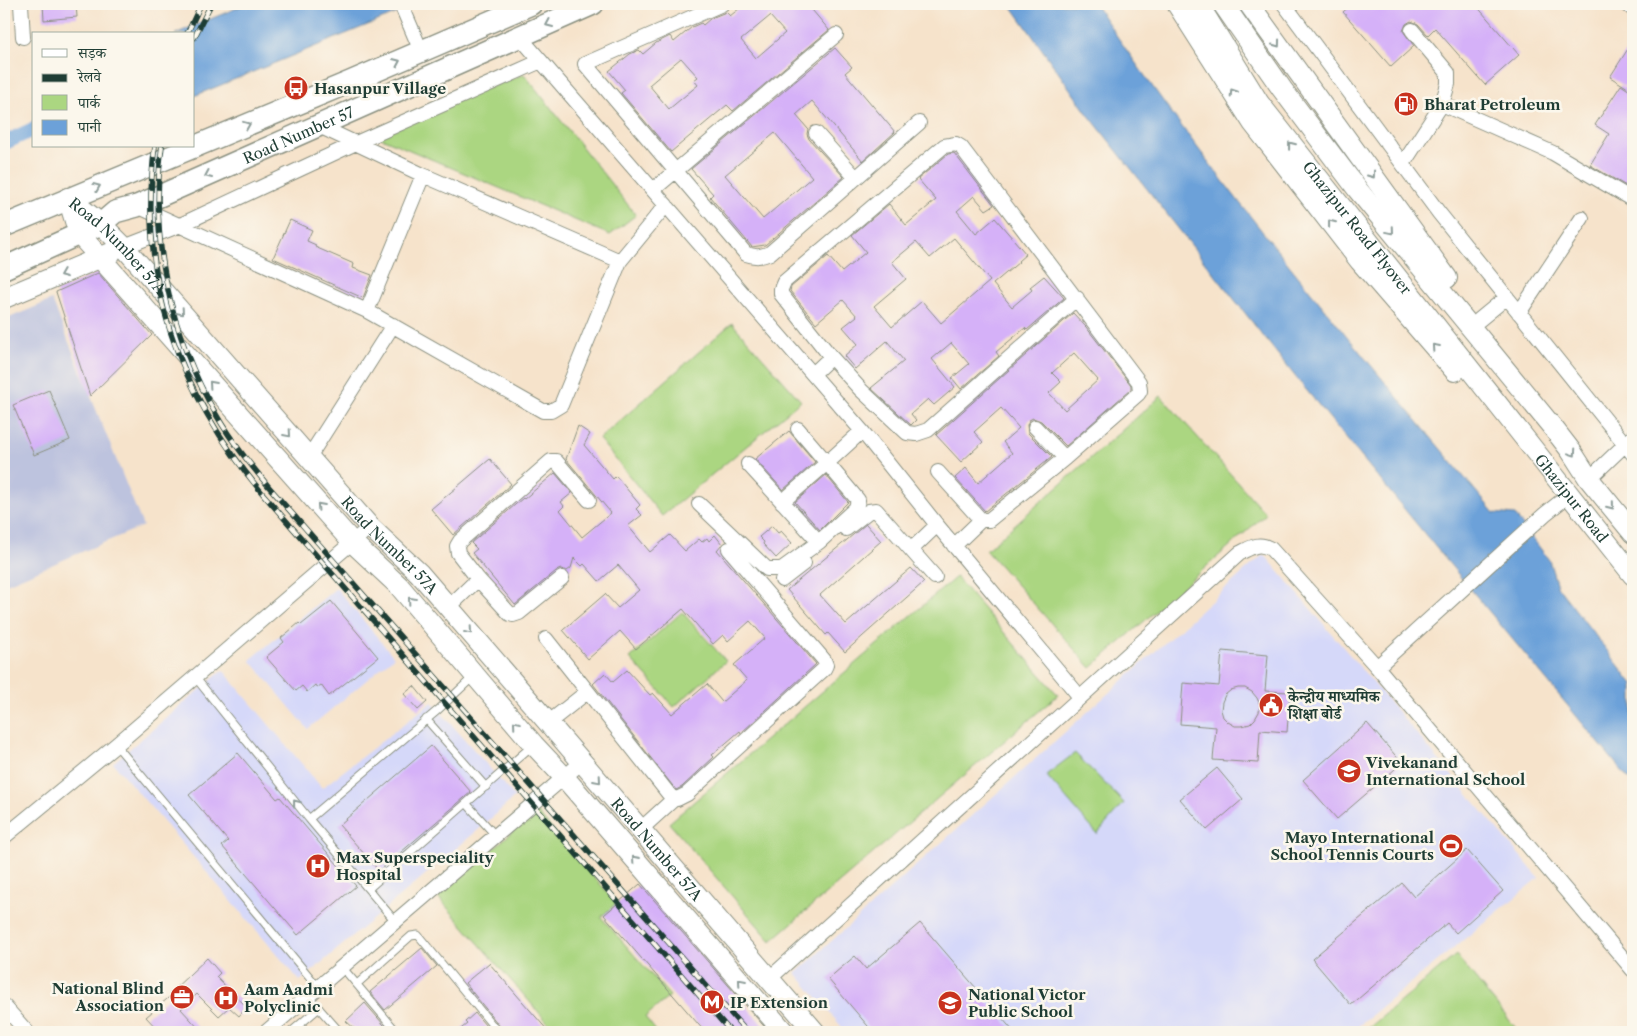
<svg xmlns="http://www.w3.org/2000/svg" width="1637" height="1036" viewBox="0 0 1637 1036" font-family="'Libre Caslon Text','Noto Serif Devanagari',serif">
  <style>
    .built { fill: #d5d8f9 }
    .industrial { fill: #bdc3de }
    .green { fill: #abd681; stroke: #658a5a }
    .water { fill: #6ca1d9; stroke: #466f86 }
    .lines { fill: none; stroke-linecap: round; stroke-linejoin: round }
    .canal { stroke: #6ca1d9; stroke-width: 15 }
    .building { fill: #d5b1f8; fill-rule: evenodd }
    .lane-casing { stroke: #8a9080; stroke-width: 9 }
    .street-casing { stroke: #8a9080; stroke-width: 16 }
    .secondary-casing { stroke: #8a9080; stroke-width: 22 }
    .primary-casing { stroke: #8a9080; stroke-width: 24 }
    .lane { stroke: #fff; stroke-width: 7 }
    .street { stroke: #fff; stroke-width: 14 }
    .secondary { stroke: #fff; stroke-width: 20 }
    .primary { stroke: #fff; stroke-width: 21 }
    .rail-casing { stroke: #1f3d34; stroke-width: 5.5 }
    .rail { stroke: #fbf7ec; stroke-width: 4; stroke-dasharray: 11; stroke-linecap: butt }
    .oneway { stroke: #8f9e9a }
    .labels { text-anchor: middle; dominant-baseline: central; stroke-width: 5; stroke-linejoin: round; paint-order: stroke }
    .poi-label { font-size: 15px; font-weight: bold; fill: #1f3d34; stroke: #fbf7ec; text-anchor: start }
    .street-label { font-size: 15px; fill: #1f3d34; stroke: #fbf7ec }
  </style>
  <rect width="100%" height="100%" fill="#fbf7ec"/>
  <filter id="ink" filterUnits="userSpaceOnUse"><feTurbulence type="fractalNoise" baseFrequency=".02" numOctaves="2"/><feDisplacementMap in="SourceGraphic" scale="10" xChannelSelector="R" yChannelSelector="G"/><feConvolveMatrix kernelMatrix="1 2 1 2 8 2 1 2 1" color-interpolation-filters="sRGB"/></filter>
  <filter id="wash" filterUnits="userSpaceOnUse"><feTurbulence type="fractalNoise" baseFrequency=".0096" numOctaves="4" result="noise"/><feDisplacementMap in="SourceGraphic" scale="20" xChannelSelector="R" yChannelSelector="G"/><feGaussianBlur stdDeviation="1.12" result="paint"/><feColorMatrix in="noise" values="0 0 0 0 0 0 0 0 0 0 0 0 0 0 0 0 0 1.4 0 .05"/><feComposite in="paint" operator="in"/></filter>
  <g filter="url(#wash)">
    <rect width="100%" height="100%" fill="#f6e3cb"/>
    <!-- built -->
    <path class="built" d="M1264,554L1539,878L1351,1032H846L796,973Z
      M336,588L394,657L308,729L250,660Z
      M223,670L322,788L432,702L515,797L485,824L300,981L113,763Z"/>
    <!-- industrial -->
    <path class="industrial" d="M52,300L143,526L4,585V320Z"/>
    <!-- green -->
    <path class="green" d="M524,74L636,215L610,235L372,134Z
      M732,323L801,401L662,516L599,439Z
      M1161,396L1266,514L1091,668L986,550Z
      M956,577L1058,695L771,941L669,823Z
      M682,612L726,661L674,707L630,658Z
      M1075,753L1124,803L1097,834L1046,775Z
      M536,811L617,903L601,917L670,996L645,1017L657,1032H556L438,897Z
      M1456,955L1519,1032H1364Z"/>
    <!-- water -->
    <path class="water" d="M246,4H419L194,96V34H175Z
      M1010,4H1095C1215,183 1356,347 1494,513L1515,515L1549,560L1557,586L1633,684V784L1433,544L1294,375L1087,113Z"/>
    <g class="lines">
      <!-- canal -->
      <path class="canal" d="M4,143L34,129"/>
    </g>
    <g id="blocks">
      <!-- building -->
      <path class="building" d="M43,4H76L77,17L44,20Z
        M745,4H807L829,30L733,111L727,105L671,152L621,93L625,90L609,71L630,54L639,50L643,54L656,43L670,36L674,42L692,27L701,23L703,25L711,18L726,12L730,16ZM770,16L785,33L756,58L741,40ZM681,58L698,77L694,80L698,85L669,109L649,85Z
        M1352,4H1475L1519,55L1485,85L1435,28L1428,35L1418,24L1411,21L1406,24L1403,31L1414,46L1391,67L1343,12Z
        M1633,41V80L1628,88L1610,77Z
        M835,48L852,67L845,73L895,132L863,161L812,101L796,115L808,129L807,134L809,139L844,177L765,245L752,247L710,197L713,194L691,169ZM775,133L812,177L763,219L725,175Z
        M1621,85L1633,93V190L1590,165L1609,134L1595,125Z
        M954,153L994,205L986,210L974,196L957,211L976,234L995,218L1026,254L1018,261L1019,262L993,284L1012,307L1032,290L1030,287L1044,276L1064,298L1027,330L1025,328L996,352L999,356L961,389L952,378L969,364L951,343L932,359L955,387L934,405L928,399L911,414L916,420L911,425L871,388L904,361L887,341L855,369L844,356L858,344L843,327L857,316L843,300L816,323L790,291L791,287L828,256L842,272L866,252L852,235L889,204L906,225L936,200L918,179L948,154ZM954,238L990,281L941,323L922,301L892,327L874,306L906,279L892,262L916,242L930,258Z
        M290,220L312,230L307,241L316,245L315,247L354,264L353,268L372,275L363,298L273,258Z
        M98,273L152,335L90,396L56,292Z
        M1073,313L1086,327L1131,385V389L1066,446L1041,421L1033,418L1029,420L1027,425L1028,433L1052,457L985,511L955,478L966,468L978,483L1012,453L1003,442L1019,428L1001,408L974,432L983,442L961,462L936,435ZM1074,353L1098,380L1065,410L1049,393L1061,382L1052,373Z
        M49,390L70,440L34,455L13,405Z
        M578,426L590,434L584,445L613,479L616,476L640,505L636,509L642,515L628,526L650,552L670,535L685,551L699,539L702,542L707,538L709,541L715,535L722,544L717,550L816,664L741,733L740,731L712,755L714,757L682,787L676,790L593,684L605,673L613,682L627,670L650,695L653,693L672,714L707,684L722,702L747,680L734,665L765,638L750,621L728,641L723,635L713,644L683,609L636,649L620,631L588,659L563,630L605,594L618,608L639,590L618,565L599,581L584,564L582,566L574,558L571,568L567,571L561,569L556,571L515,605L472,553L477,549L471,543L523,498L524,499L555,473L572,493L561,502L564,506L560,510L582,537L611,513L566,459Z
        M789,431L815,462L783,490L755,459Z
        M490,459L511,484L453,535L431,509Z
        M826,475L848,502L820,530L795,502Z
        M866,524L881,541L820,595L846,624L911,568L924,582L845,652L828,633L826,635L787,590Z
        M772,526L778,533L781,531L792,543L776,558L763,544L764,542L759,537Z
        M331,601L378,657L329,696L321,685L318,687L315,685L307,692L302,686L296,691L266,657L284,642L281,638L299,623L301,625Z
        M1222,651L1268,655L1265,691L1290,692L1287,732L1260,730L1258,763L1213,760L1216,727L1180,724L1183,683L1219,686ZM1238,688H1245L1252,692L1257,698L1260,705L1259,712L1255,719L1250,724L1242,726H1235L1228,722L1223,717L1221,710L1222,702L1225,695L1231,690Z
        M414,686L427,702L418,710L404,694Z
        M1367,723L1402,763L1337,819L1303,780Z
        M431,746L471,792L379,871L339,825Z
        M238,753L277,799L280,797L356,886L298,935L222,846L228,841L189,795Z
        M1217,768L1243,799L1207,830L1180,799Z
        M1467,850L1503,891L1456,933L1447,923L1351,1005L1312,959L1402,883L1414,897Z
        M640,884L769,1032H705L604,915Z
        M920,923L1014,1032H873L828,979L855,956L866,969Z
        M422,948L437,966L385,1010L370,992Z
        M207,958L220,973L216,977L247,1007L239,1016L229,1007L219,1016L197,994L181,1009L202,1032H160L146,1017L174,993L172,991Z
        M489,963L549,1032H503L502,1029L465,983Z
        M365,1003L390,1032H358L346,1021Z
        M475,1013L491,1032H457L467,1024L465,1022Z"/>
    </g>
  </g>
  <g filter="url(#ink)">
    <use href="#blocks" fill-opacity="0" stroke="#8a9080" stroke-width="1"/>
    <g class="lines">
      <defs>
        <path id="lane" d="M195,677L309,819L395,921
          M426,719L486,787
          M116,745L318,987
          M467,804L495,835
          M309,819L438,710L473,677
          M368,889L533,745
          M342,967L397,1032
          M357,984L411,936L418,935L498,1032
          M308,996L340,1032
          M291,1032L319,1008"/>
        <path id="street" d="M21,4L23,37
          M401,4L421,51
          M722,4L585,64L746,254C755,257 761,257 770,253L919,123
          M1284,4L1439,213L1633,454
          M1627,4L1633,9
          M1412,30L1448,73V84L1442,104
          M520,37L862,431L937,525L1080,697
          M816,133L856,178
          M1403,164L1442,104L1553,153L1633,200
          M653,190L836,35
          M137,206L367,311L543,411H551L561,405L620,261L423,175L319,126
          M124,247L178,226L356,143L541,61
          M620,261L666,205
          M367,311L423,175
          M1519,313L1582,218
          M1479,320L1507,297
          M813,374L831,357
          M1035,427L1065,458
          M309,457L393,325
          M748,464L819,542
          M938,472L981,520H989L1065,458L1138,394L1140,391L1139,382L961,147L956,144L944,146L784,282L781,289V294L831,357L861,390L907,433L916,434L928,430L1077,298
          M1589,479L1633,437
          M782,502L827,463L798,429
          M699,504L767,569H778L783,568L819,542L856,508L858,500L827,463L862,431
          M846,529L869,511L876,510L935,577
          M954,546L981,520
          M911,550L937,525
          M562,578L519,613L513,615L510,614L478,579L458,553L457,546L460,541L551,461H556L589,500
          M782,580L804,563
          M449,607L478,579
          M546,639L672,798L677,799L687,794L824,669L826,665L824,660L729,549
          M1377,667L1545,514L1569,495
          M548,723L587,692
          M641,829L675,798
          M4,837L116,745L370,527
          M769,979L1240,553C1252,547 1258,542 1271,549L1377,667L1633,970
          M4,1006L27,1032
          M266,1032L582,762"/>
        <g id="secondary">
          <path d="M1177,4L1253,123L1360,261L1455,371"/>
          <path id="s1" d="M1198,4L1259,103L1633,575"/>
          <path d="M1223,4L1282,89L1358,190L1554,429L1571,451L1589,479L1633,533"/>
          <path d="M1249,4L1447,278"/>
          <path id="s2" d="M68,198L101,224L124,247L370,527L419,573L815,1032"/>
          <path d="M68,198L79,234L352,542L399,586L534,745L564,777L784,1032"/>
          <path d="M4,298L111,253"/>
        </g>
        <g id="primary">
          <path d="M4,226L350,82L531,4"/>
          <path id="s3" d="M4,268L101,224L115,212L137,206L593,4"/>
        </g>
      </defs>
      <!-- lane casing -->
      <use href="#lane" class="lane-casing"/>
      <!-- street casing -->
      <use href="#street" class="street-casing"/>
      <!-- secondary casing -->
      <use href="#secondary" class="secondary-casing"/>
      <!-- primary casing -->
      <use href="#primary" class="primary-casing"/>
      <!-- lane -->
      <use href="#lane" class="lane"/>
      <!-- street -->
      <use href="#street" class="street"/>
      <!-- secondary -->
      <use href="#secondary" class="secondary"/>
      <!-- primary -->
      <use href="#primary" class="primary"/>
      <defs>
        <path id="rail" d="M187,34L201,4
          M194,38L211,4
          M155,146C137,279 178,392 263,494L731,1032
          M162,146C149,238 170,336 217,416C232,442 250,464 269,487L747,1032"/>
      </defs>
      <!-- rail casing -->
      <use href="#rail" class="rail-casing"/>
      <!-- rail -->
      <use href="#rail" class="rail"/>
    </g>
    <!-- one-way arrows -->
    <defs><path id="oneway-chevron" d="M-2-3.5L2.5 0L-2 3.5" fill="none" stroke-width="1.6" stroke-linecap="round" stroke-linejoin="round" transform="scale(1.25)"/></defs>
    <g class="oneway">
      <use href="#oneway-chevron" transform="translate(549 24) rotate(156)"/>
      <use href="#oneway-chevron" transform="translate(1277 44) rotate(54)"/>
      <use href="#oneway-chevron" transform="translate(397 62) rotate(-24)"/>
      <use href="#oneway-chevron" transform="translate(1233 92) rotate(-123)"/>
      <use href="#oneway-chevron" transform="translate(247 125) rotate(-22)"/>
      <use href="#oneway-chevron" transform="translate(1291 145) rotate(-128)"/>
      <use href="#oneway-chevron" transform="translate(208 175) rotate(156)"/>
      <use href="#oneway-chevron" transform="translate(1372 175) rotate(54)"/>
      <use href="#oneway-chevron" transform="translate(97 187) rotate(-22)"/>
      <use href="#oneway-chevron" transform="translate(1331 223) rotate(-128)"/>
      <use href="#oneway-chevron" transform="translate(1391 231) rotate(50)"/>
      <use href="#oneway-chevron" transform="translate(63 274) rotate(158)"/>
      <use href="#oneway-chevron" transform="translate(181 312) rotate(49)"/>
      <use href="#oneway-chevron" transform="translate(1435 347) rotate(-131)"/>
      <use href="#oneway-chevron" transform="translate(212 384) rotate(-132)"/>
      <use href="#oneway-chevron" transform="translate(288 434) rotate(49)"/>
      <use href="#oneway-chevron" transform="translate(1573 453) rotate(56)"/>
      <use href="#oneway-chevron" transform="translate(320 506) rotate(-132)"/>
      <use href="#oneway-chevron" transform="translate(1611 506) rotate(51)"/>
      <use href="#oneway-chevron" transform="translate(411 600) rotate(-131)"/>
      <use href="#oneway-chevron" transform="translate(469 631) rotate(49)"/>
      <use href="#oneway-chevron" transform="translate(516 724) rotate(-130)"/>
      <use href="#oneway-chevron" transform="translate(598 780) rotate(49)"/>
      <use href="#oneway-chevron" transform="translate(296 803) rotate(-129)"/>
      <use href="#oneway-chevron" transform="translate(635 859) rotate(-131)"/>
      <use href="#oneway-chevron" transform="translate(741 982) rotate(-131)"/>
    </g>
  </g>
  <!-- icons -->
  <defs>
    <symbol id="bus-disc" viewBox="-11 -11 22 22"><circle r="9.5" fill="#c8321e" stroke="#fbf7ec"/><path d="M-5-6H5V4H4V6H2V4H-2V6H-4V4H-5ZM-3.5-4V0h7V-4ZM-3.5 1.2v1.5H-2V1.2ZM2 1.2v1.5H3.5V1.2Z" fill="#fff"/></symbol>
    <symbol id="fuel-disc" viewBox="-11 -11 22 22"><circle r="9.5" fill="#c8321e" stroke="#fbf7ec"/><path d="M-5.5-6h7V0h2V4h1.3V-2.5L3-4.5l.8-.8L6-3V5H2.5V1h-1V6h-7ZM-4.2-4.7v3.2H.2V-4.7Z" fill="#fff"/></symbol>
    <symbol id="civic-disc" viewBox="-11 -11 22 22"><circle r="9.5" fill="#c8321e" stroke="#fbf7ec"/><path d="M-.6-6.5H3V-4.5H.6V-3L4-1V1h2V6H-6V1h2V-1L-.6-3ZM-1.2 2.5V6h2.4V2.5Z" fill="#fff"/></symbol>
    <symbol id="school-disc" viewBox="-11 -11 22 22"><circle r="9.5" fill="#c8321e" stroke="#fbf7ec"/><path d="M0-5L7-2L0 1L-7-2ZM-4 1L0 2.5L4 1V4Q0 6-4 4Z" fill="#fff"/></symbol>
    <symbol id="stadium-disc" viewBox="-11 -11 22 22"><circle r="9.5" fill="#c8321e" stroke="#fbf7ec"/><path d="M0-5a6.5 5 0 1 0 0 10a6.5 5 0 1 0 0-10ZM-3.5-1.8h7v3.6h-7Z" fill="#fff"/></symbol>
    <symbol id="hospital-disc" viewBox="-11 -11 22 22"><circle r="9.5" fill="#c8321e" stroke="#fbf7ec"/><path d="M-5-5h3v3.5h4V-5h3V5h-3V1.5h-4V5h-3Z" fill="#fff"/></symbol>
    <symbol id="office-disc" viewBox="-11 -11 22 22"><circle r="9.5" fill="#c8321e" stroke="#fbf7ec"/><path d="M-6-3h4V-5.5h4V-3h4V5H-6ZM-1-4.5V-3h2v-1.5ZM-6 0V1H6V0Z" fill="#fff"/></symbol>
    <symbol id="metro-disc" viewBox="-11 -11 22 22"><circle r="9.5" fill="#c8321e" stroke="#fbf7ec"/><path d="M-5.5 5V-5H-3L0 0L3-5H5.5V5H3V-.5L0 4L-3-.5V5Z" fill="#fff"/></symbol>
  </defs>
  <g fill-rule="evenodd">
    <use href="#bus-disc" x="282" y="74" width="28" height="28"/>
    <use href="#fuel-disc" x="1392" y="90" width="28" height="28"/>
    <use href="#civic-disc" x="1257" y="691" width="28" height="28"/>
    <use href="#school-disc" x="1335" y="757" width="28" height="28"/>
    <use href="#stadium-disc" x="1437" y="832" width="28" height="28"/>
    <use href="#hospital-disc" x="304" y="852" width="28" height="28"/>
    <use href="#office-disc" x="168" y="983" width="28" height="28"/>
    <use href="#hospital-disc" x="212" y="984" width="28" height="28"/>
    <use href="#metro-disc" x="698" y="988" width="28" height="28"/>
    <use href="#school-disc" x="936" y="989" width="28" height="28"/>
  </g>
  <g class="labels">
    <!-- poi labels -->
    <g class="poi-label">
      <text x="314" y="88">Hasanpur Village</text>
      <text x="1424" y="104">Bharat Petroleum</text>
      <text x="1288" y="696">केन्द्रीय माध्यमिक<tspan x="1288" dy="17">शिक्षा बोर्ड</tspan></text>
      <text x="1366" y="762">Vivekanand<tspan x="1366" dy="17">International School</tspan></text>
      <text x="1434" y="837" text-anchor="end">Mayo International<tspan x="1434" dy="17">School Tennis Courts</tspan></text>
      <text x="336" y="857">Max Superspeciality<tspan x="336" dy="17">Hospital</tspan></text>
      <text x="164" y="988" text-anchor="end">National Blind<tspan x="164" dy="17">Association</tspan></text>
      <text x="244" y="989">Aam Aadmi<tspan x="244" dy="17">Polyclinic</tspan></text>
      <text x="968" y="994">National Victor<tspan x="968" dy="17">Public School</tspan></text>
      <text x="730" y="1002">IP Extension</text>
    </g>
    <!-- street labels -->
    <g class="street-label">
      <text stroke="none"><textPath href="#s3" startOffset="324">Road Number 57</textPath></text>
      <text stroke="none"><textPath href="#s1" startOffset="275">Ghazipur Road Flyover</textPath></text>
      <text stroke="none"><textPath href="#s2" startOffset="69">Road Number 57A</textPath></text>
      <text stroke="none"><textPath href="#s1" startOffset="620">Ghazipur Road</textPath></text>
      <text stroke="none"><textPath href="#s2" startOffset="474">Road Number 57A</textPath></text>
      <text stroke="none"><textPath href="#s2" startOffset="879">Road Number 57A</textPath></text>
    </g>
  </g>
  <!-- margin -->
  <rect width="1637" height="1036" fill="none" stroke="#fbf7ec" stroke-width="20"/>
  <!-- legend -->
  <rect x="32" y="32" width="162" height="115" fill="#fbf7ec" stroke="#a3ada2"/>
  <rect x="42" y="49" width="25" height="8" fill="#ffffff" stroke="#a3ada2"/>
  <text x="78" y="58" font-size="15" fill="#1f3d34">सड़क</text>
  <rect x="42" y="74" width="25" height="8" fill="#1f3d34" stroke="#a3ada2"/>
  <text x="78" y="82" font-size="15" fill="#1f3d34">रेलवे</text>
  <rect x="42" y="95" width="25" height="15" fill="#abd681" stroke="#a3ada2"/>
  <text x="78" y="108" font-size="15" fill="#1f3d34">पार्क</text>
  <rect x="42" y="120" width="25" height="15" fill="#6ca1d9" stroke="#a3ada2"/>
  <text x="78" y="132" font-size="15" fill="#1f3d34">पानी</text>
</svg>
